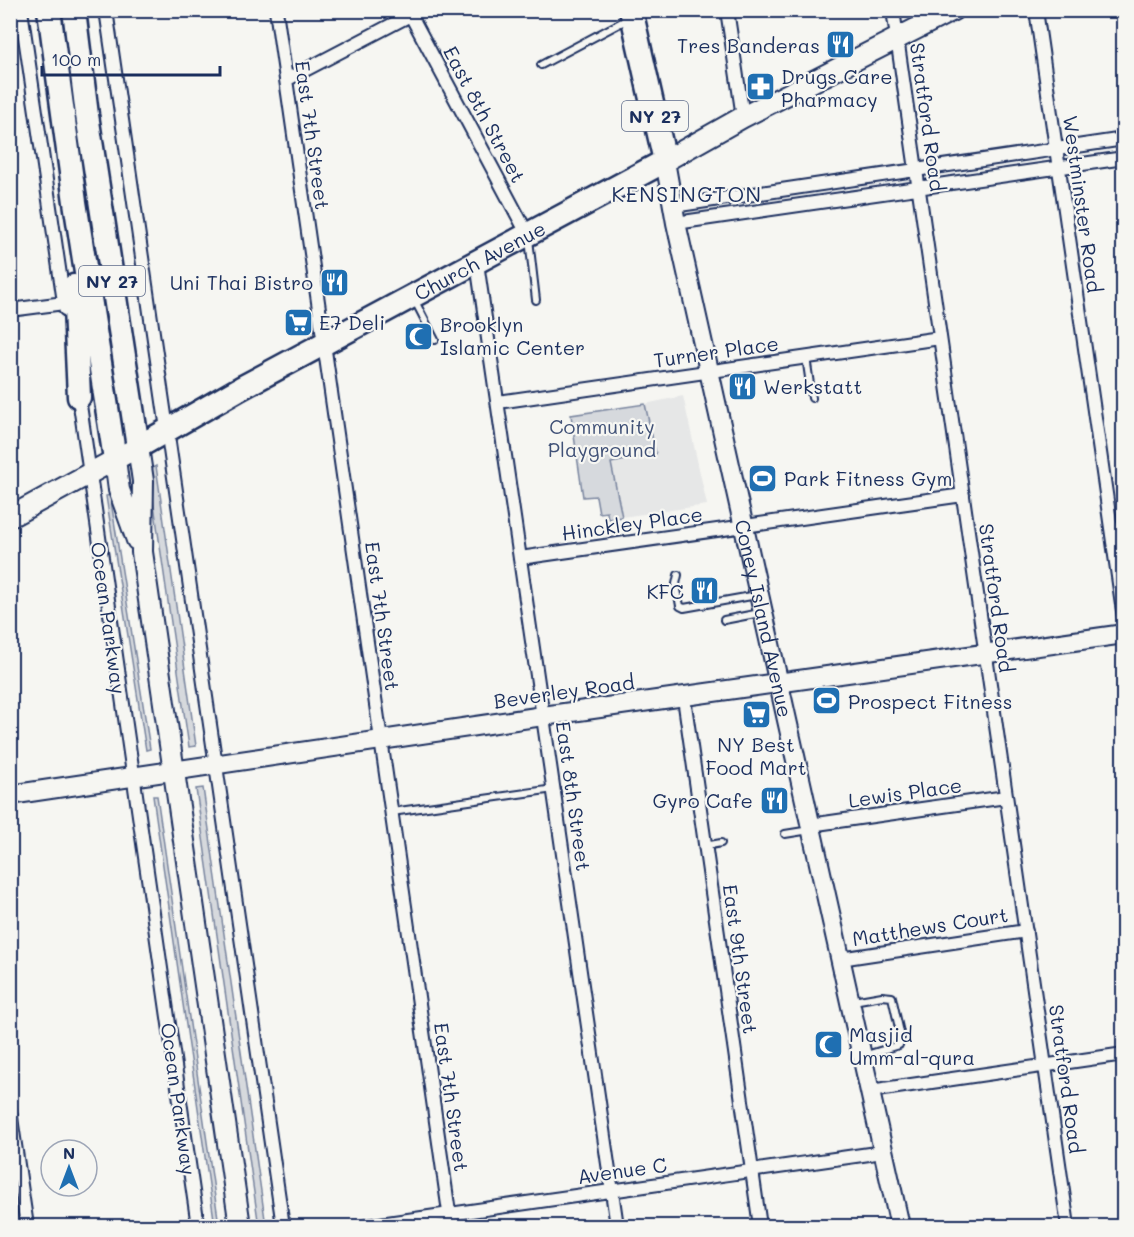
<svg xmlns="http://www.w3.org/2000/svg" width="1134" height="1237" viewBox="0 0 1134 1237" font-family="Mali,sans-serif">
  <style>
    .built { fill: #e6e7e7 }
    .green { fill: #d6d9dd; stroke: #78849e; stroke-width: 1.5 }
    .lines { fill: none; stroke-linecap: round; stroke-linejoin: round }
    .lane-casing { stroke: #1b2f5e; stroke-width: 10 }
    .street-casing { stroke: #1b2f5e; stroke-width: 16 }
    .secondary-casing { stroke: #1b2f5e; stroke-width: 22 }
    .primary-casing { stroke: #1b2f5e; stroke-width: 24 }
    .highway-casing { stroke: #1b2f5e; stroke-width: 27 }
    .lane { stroke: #f6f6f2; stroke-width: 6 }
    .street { stroke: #f6f6f2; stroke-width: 12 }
    .secondary { stroke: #f6f6f2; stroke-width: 18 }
    .primary { stroke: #f6f6f2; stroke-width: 20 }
    .highway { stroke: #f6f6f2; stroke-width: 22 }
    .labels { text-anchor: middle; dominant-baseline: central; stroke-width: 4.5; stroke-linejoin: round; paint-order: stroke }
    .shield { fill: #f6f6f2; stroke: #5d6b8a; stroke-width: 1.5 }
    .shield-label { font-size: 18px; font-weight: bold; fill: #1b2f5e }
    .poi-label { font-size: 20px; fill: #1b2f5e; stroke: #f6f6f2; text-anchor: start }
    .street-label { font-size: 20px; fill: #1b2f5e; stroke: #f6f6f2 }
    .park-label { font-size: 20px; fill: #405177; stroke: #f6f6f2 }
    .neighbourhood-label { font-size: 21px; letter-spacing: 1.5px; fill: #1b2f5e; stroke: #f6f6f2 }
  </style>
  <rect width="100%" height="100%" fill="#f6f6f2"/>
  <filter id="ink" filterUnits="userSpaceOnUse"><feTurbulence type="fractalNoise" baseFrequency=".0167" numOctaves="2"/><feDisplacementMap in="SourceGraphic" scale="12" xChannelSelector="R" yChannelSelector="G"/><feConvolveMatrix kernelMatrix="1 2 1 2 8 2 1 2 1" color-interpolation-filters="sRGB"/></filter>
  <g filter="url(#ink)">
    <!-- built -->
    <path class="built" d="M683,396L707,505L622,517L610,463L655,454L645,404Z"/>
    <!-- green -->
    <path class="green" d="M645,404L656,454L611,463L622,517L608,519L607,512L599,513L596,496L583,497L571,415Z
      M156,466L196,746L189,747L149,470Z
      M110,495L150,749L146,750L106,496Z
      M203,788L265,1219L258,1220L196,789Z
      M153,796H157L219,1225L215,1226Z"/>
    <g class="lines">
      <defs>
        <path id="lane" d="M541,65L628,19
          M529,239L536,300
          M415,301L435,340
          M806,357L812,398
          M678,575L676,584L680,606L684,608L757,595
          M724,620L760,613
          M392,812L554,789
          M785,834L810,830
          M705,846L721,843
          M853,1001L882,996L892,997L901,1037L899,1045L863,1056"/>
        <path id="street" d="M21,10L65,309
          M106,10L283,1226
          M276,10L451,1226
          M408,10L528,235
          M727,10L743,117
          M893,10L1068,1226
          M1036,10L1124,618
          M286,80L420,10
          M673,206L1124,139
          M676,223L1124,158
          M477,263L617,1226
          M10,310L64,303
          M78,391L198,1226
          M498,402L940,338
          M520,558L963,495
          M684,698L760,1226
          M810,825L1006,797
          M840,959L1026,931
          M870,1091L1124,1054
          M10,1111L27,1226
          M366,1226L883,1152"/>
        <g id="secondary">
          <path id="s1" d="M665,161L676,223L900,1226"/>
          <path d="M10,795L543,716L1124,634"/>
        </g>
        <path id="primary" d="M665,161L743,117L953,10
          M115,459L119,490L137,540
          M10,517L138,447L143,481L142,552L240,1226"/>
        <g id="highway">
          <path d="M49,10L75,202L115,459"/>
          <path id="s2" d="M74,10L87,115L138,447L241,388L665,161L631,10"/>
          <path d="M74,286L79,397"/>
        </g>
      </defs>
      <!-- lane casing -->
      <use href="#lane" class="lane-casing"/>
      <!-- street casing -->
      <use href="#street" class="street-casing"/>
      <!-- secondary casing -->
      <use href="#secondary" class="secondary-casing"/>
      <!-- primary casing -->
      <use href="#primary" class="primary-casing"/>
      <!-- highway casing -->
      <use href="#highway" class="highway-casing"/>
      <!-- lane -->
      <use href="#lane" class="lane"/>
      <!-- street -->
      <use href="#street" class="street"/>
      <!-- secondary -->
      <use href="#secondary" class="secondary"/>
      <!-- primary -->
      <use href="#primary" class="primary"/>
      <!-- highway -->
      <use href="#highway" class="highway"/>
    </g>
  </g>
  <!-- icons -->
  <defs>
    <symbol id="restaurant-square" viewBox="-11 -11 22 22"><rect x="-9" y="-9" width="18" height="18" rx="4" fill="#1f6fb2" stroke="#f6f6f2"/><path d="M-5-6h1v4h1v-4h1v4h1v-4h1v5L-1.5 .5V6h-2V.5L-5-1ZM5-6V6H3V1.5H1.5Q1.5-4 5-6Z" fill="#fff"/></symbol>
    <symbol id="pharmacy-square" viewBox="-11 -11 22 22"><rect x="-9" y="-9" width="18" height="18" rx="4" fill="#1f6fb2" stroke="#f6f6f2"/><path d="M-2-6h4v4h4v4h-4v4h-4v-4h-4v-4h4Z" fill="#fff"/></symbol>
    <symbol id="supermarket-square" viewBox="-11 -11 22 22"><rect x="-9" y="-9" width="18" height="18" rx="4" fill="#1f6fb2" stroke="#f6f6f2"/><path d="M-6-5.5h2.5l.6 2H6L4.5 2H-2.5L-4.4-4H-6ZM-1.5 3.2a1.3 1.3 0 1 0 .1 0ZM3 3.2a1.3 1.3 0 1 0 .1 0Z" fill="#fff"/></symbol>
    <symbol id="mosque-square" viewBox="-11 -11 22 22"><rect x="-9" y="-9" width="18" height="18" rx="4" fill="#1f6fb2" stroke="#f6f6f2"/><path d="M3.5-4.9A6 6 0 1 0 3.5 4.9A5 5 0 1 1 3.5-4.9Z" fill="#fff"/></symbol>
    <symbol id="stadium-square" viewBox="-11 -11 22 22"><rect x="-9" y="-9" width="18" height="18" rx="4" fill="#1f6fb2" stroke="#f6f6f2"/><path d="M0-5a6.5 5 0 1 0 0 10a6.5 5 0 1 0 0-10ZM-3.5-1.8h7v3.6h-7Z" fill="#fff"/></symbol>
  </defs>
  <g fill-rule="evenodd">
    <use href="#restaurant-square" x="824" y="28" width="33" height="33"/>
    <use href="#pharmacy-square" x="744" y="70" width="33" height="33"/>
    <use href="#restaurant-square" x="318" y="266" width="33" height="33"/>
    <use href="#supermarket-square" x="282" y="306" width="33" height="33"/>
    <use href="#mosque-square" x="402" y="320" width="33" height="33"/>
    <use href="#restaurant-square" x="726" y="370" width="33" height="33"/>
    <use href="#stadium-square" x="746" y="462" width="33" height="33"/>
    <use href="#restaurant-square" x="688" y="574" width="33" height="33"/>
    <use href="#stadium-square" x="810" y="684" width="33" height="33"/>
    <use href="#supermarket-square" x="740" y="698" width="33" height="33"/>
    <use href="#restaurant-square" x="758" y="784" width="33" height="33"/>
    <use href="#mosque-square" x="812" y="1028" width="33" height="33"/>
  </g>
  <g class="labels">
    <!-- shield labels -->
    <g class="shield">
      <rect x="622" y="101" width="66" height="30" rx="4.5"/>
      <rect x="79" y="266" width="66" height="30" rx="4.5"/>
    </g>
    <g class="shield-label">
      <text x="655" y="116">NY 27</text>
      <text x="112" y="281">NY 27</text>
    </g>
    <!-- poi labels -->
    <g class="poi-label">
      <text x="820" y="45" text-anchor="end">Tres Banderas</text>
      <text x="781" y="76">Drugs Care<tspan x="781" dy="23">Pharmacy</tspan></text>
      <text x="313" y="282" text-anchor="end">Uni Thai Bistro</text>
      <text x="319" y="322">E7 Deli</text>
      <text x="440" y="324">Brooklyn<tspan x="440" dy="23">Islamic Center</tspan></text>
      <text x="763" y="386">Werkstatt</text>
      <text x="784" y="478">Park Fitness Gym</text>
      <text x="684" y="591" text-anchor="end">KFC</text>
      <text x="848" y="701">Prospect Fitness</text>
      <text x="756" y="744" text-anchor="middle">NY Best<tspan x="756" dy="23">Food Mart</tspan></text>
      <text x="753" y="800" text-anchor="end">Gyro Cafe</text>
      <text x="849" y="1034">Masjid<tspan x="849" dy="23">Umm-al-qura</tspan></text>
    </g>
    <!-- street labels -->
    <g class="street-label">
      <text transform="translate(485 114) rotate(62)">East 8th Street</text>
      <text transform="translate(928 117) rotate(82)">Stratford Road</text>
      <text transform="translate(313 135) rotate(82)">East 7th Street</text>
      <text transform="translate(1083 204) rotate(82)">Westminster Road</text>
      <text stroke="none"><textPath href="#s2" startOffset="831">Church Avenue</textPath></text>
      <text transform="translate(716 351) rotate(-8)">Turner Place</text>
      <text transform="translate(632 523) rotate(-8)">Hinckley Place</text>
      <text transform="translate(997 598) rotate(82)">Stratford Road</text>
      <text transform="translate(383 616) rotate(82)">East 7th Street</text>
      <text transform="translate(109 618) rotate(82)">Ocean Parkway</text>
      <text stroke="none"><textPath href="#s1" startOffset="468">Coney Island Avenue</textPath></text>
      <text transform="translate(564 691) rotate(-8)">Beverley Road</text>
      <text transform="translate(905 792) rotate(-8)">Lewis Place</text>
      <text transform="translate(574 796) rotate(82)">East 8th Street</text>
      <text transform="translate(930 926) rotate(-9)">Matthews Court</text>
      <text transform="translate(741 959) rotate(82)">East 9th Street</text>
      <text transform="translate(1067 1079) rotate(82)">Stratford Road</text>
      <text transform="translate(452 1097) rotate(82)">East 7th Street</text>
      <text transform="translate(179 1099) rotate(82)">Ocean Parkway</text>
      <text transform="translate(622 1170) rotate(-8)">Avenue C</text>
    </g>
    <!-- park labels -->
    <g class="park-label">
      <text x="602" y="426">Community<tspan x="602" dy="23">Playground</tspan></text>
    </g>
    <!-- neighbourhood labels -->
    <g class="neighbourhood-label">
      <text x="687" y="193">KENSINGTON</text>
    </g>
  </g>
  <!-- margin -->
  <rect width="1134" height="1237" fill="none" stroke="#f6f6f2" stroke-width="36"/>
  <rect x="18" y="18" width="1098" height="1201" fill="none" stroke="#1b2f5e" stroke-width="2" filter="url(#ink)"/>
  <!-- north arrow -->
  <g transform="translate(69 1168)"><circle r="28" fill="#f6f6f2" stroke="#9ea6b7" stroke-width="1.5"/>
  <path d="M0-4.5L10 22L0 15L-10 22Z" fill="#1f6fb2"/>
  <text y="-9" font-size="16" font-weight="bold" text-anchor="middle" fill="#1b2f5e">N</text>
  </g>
  <!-- scale -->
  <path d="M42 66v9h178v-9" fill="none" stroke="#1b2f5e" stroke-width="3"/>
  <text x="51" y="66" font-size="18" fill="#1b2f5e" stroke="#f6f6f2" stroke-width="4.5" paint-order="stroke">100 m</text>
</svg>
